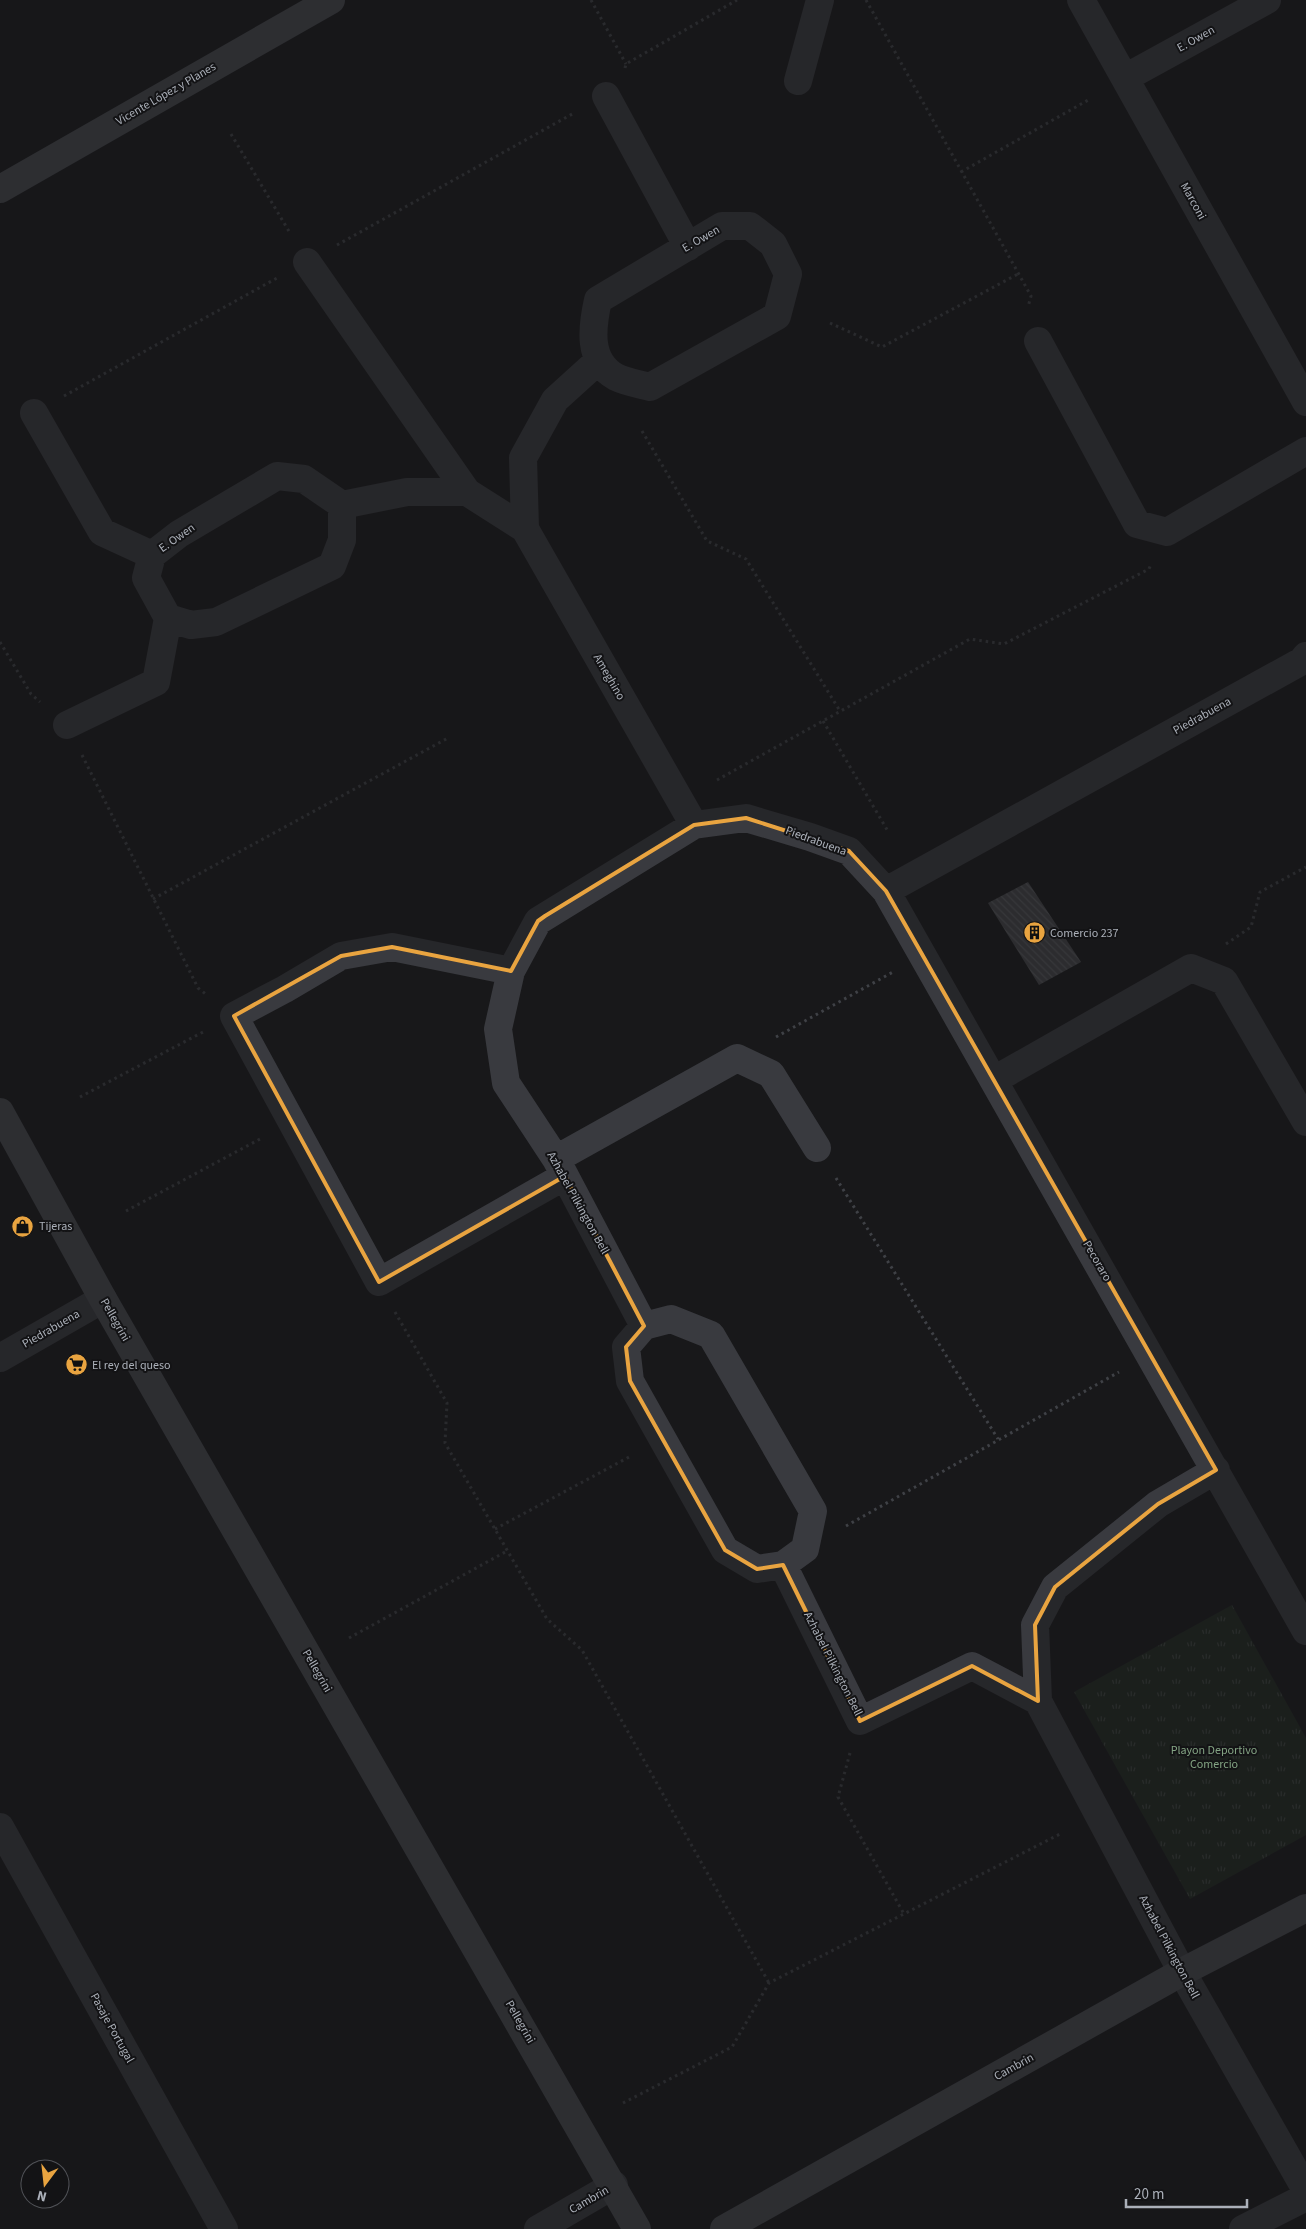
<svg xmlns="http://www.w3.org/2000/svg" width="1306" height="2229" viewBox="0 0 1306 2229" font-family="'Source Sans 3',sans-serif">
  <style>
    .grass { fill: url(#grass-tufts) }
    .building { fill: url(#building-back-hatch) }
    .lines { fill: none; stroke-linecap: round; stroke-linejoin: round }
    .path { stroke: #3f4146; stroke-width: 3; stroke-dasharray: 2.5 4; stroke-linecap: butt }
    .street { stroke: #393a3f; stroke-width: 28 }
    .secondary { stroke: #47494f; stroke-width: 28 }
    .marked { fill: none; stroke: #e9a440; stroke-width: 4; stroke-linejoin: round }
    .labels { text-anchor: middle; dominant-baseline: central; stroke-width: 4; stroke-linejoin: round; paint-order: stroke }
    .street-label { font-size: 12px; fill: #abb0b9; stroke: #131315 }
    .poi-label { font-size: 12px; fill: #abb0b9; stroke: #131315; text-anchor: start }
    .park-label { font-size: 12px; fill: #83a383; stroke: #131315 }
  </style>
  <defs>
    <pattern id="grass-tufts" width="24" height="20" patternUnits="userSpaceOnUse" patternTransform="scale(1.25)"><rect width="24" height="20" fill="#202821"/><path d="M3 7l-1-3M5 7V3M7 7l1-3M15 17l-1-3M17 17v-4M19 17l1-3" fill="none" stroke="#3e453f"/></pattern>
    <pattern id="building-back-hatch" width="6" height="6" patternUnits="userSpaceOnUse" patternTransform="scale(1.25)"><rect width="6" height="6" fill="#45464a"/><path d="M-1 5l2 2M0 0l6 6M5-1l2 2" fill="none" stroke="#5d5e62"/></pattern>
  </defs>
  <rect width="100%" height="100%" fill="#18181a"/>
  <!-- grass -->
  <path class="grass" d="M1232,1605L1306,1738V1835L1190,1899L1074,1692Z"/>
  <!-- building -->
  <path class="building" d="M1028,882L1081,962L1039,985L988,903Z"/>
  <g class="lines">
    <!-- path -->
    <path class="path" d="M591,0L626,64
      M866,0L1031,296L1028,307
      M625,68L626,64L737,0
      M231,134L290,233
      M961,172L1090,99
      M337,245L574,113
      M830,323L882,347L1018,274
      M64,396L277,278
      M642,431L707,541L746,559L840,711
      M0,642L31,694L40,702
      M823,721L889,833
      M82,755L198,988L207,995
      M717,780L970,639L1004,644L1149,569L1151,564
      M153,899L448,738
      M1226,944L1251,927L1260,892L1306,867
      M776,1037L893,972
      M80,1097L203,1032
      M836,1178L998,1439
      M126,1211L260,1139
      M395,1312L447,1403L445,1443L547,1619L582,1650L769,1983
      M846,1526L1119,1372
      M495,1529L631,1456
      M349,1638L507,1551
      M850,1753L838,1797L904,1914
      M623,2103L732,2047L769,1983L1060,1834"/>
    <!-- street -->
    <path class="street" d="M1081,0L1306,402
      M1125,78L1267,0
      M798,81L820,0
      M606,96L688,247
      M722,226H750L773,244L788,274L777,316L650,387C639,384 626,382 616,377C587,361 592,327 598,300Z
      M307,262L467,492
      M1038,341L1137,524L1167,532L1306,451
      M34,413L102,532L152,555
      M277,476L304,479L342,505V540L332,566L216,622L191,625L168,618L146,578L152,555L179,534Z
      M342,505L407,492H467L525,529L523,458L555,400L598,361
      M525,529L694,825
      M67,725L156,682L168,618
      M886,891L1302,661L1306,656
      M511,971L392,947L341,956L285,989L234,1016L379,1282L565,1176
      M994,1080L1191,968L1224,981L1306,1122
      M556,1159L737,1058L771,1074L817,1148
      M671,1319L711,1335L813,1511L805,1549L783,1565L757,1569L725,1550L630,1381L626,1347L644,1326Z
      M644,1326L556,1159L506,1083L498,1029L511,971L538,921L694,825L746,818L810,837L849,851L886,891L1306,1631
      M0,1358L103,1299
      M1216,1470L1158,1504L1055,1587L1035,1625L1038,1701L1182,1972L1306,2190
      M783,1565L860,1721L972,1666L1038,1701
      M0,1827L224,2229
      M538,2229L614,2185
      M1243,2229L1306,2197"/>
    <!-- secondary -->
    <path class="secondary" d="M0,189L331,0
      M0,1112L103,1299L637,2229
      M724,2229L1182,1972L1306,1908"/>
  </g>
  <!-- marked area -->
  <path d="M0 0H1306V2229H0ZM746,818L849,851L886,891L1216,1470L1158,1504L1055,1587L1035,1625L1038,1701L972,1666L860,1721L783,1565L757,1569L725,1550L630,1381L626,1347L644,1326L565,1176L379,1282L234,1016L341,956L392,947L511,971L538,921L545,916L694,825Z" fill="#18181a" fill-opacity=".55" fill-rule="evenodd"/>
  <path class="marked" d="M746,818L849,851L886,891L1216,1470L1158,1504L1055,1587L1035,1625L1038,1701L972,1666L860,1721L783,1565L757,1569L725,1550L630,1381L626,1347L644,1326L565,1176L379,1282L234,1016L341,956L392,947L511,971L538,921L545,916L694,825Z"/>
  <!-- icons -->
  <defs>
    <symbol id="building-disc" viewBox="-11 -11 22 22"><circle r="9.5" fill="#e9a440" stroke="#131315"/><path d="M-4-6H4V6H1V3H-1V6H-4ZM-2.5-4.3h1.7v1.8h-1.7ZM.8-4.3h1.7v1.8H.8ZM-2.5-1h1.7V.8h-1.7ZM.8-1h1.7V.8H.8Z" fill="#111"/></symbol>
    <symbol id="shop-disc" viewBox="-11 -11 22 22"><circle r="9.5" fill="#e9a440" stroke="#131315"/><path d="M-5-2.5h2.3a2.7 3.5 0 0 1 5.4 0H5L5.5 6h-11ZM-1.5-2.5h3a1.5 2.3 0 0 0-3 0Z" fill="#111"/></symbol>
    <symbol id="supermarket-disc" viewBox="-11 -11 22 22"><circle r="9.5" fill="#e9a440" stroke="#131315"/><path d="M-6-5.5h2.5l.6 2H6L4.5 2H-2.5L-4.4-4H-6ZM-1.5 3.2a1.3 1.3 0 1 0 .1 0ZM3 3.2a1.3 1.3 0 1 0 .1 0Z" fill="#111"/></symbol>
  </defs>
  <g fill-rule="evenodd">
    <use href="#building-disc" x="1022" y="920" width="25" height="25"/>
    <use href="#shop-disc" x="10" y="1214" width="25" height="25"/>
    <use href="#supermarket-disc" x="64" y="1352" width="25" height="25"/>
  </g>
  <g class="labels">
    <!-- street labels -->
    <g class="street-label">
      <text transform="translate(1196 39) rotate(-29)">E. Owen</text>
      <text transform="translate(166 94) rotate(-30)">Vicente López y Planes</text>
      <text transform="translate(1193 201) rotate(61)">Marconi</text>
      <text transform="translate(701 239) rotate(-30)">E. Owen</text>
      <text transform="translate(177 538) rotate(-35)">E. Owen</text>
      <text transform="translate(609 677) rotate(60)">Ameghino</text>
      <text transform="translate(1202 716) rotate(-29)">Piedrabuena</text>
      <text transform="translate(816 841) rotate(20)">Piedrabuena</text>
      <text transform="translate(578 1203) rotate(61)">Azhabel Pilkington Bell</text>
      <text transform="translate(1097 1261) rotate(60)">Pecoraro</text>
      <text transform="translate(115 1320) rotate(60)">Pellegrini</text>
      <text transform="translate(51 1329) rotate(-30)">Piedrabuena</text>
      <text transform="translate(833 1664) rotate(63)">Azhabel Pilkington Bell</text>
      <text transform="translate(317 1671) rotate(60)">Pellegrini</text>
      <text transform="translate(1169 1947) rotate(62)">Azhabel Pilkington Bell</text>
      <text transform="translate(520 2022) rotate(60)">Pellegrini</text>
      <text transform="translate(112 2028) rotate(61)">Pasaje Portugal</text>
      <text transform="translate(1014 2067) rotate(-29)">Cambrin</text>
      <text transform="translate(589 2200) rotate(-30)">Cambrin</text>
    </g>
    <!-- poi labels -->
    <g class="poi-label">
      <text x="1050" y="933">Comercio 237</text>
      <text x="39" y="1226">Tijeras</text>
      <text x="92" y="1365">El rey del queso</text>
    </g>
    <!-- park labels -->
    <g class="park-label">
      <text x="1214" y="1750">Playon Deportivo<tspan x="1214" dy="14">Comercio</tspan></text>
    </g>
  </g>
  <!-- north arrow -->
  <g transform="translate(45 2184) rotate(195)"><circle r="24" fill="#131315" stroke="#505257"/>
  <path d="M0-4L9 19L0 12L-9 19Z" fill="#e9a440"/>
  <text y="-8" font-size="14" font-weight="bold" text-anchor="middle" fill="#abb0b9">N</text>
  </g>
  <!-- scale -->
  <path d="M1126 2199v8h121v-8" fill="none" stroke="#abb0b9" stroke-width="2.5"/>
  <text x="1134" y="2199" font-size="15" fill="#abb0b9" stroke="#131315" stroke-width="4" paint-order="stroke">20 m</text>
</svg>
